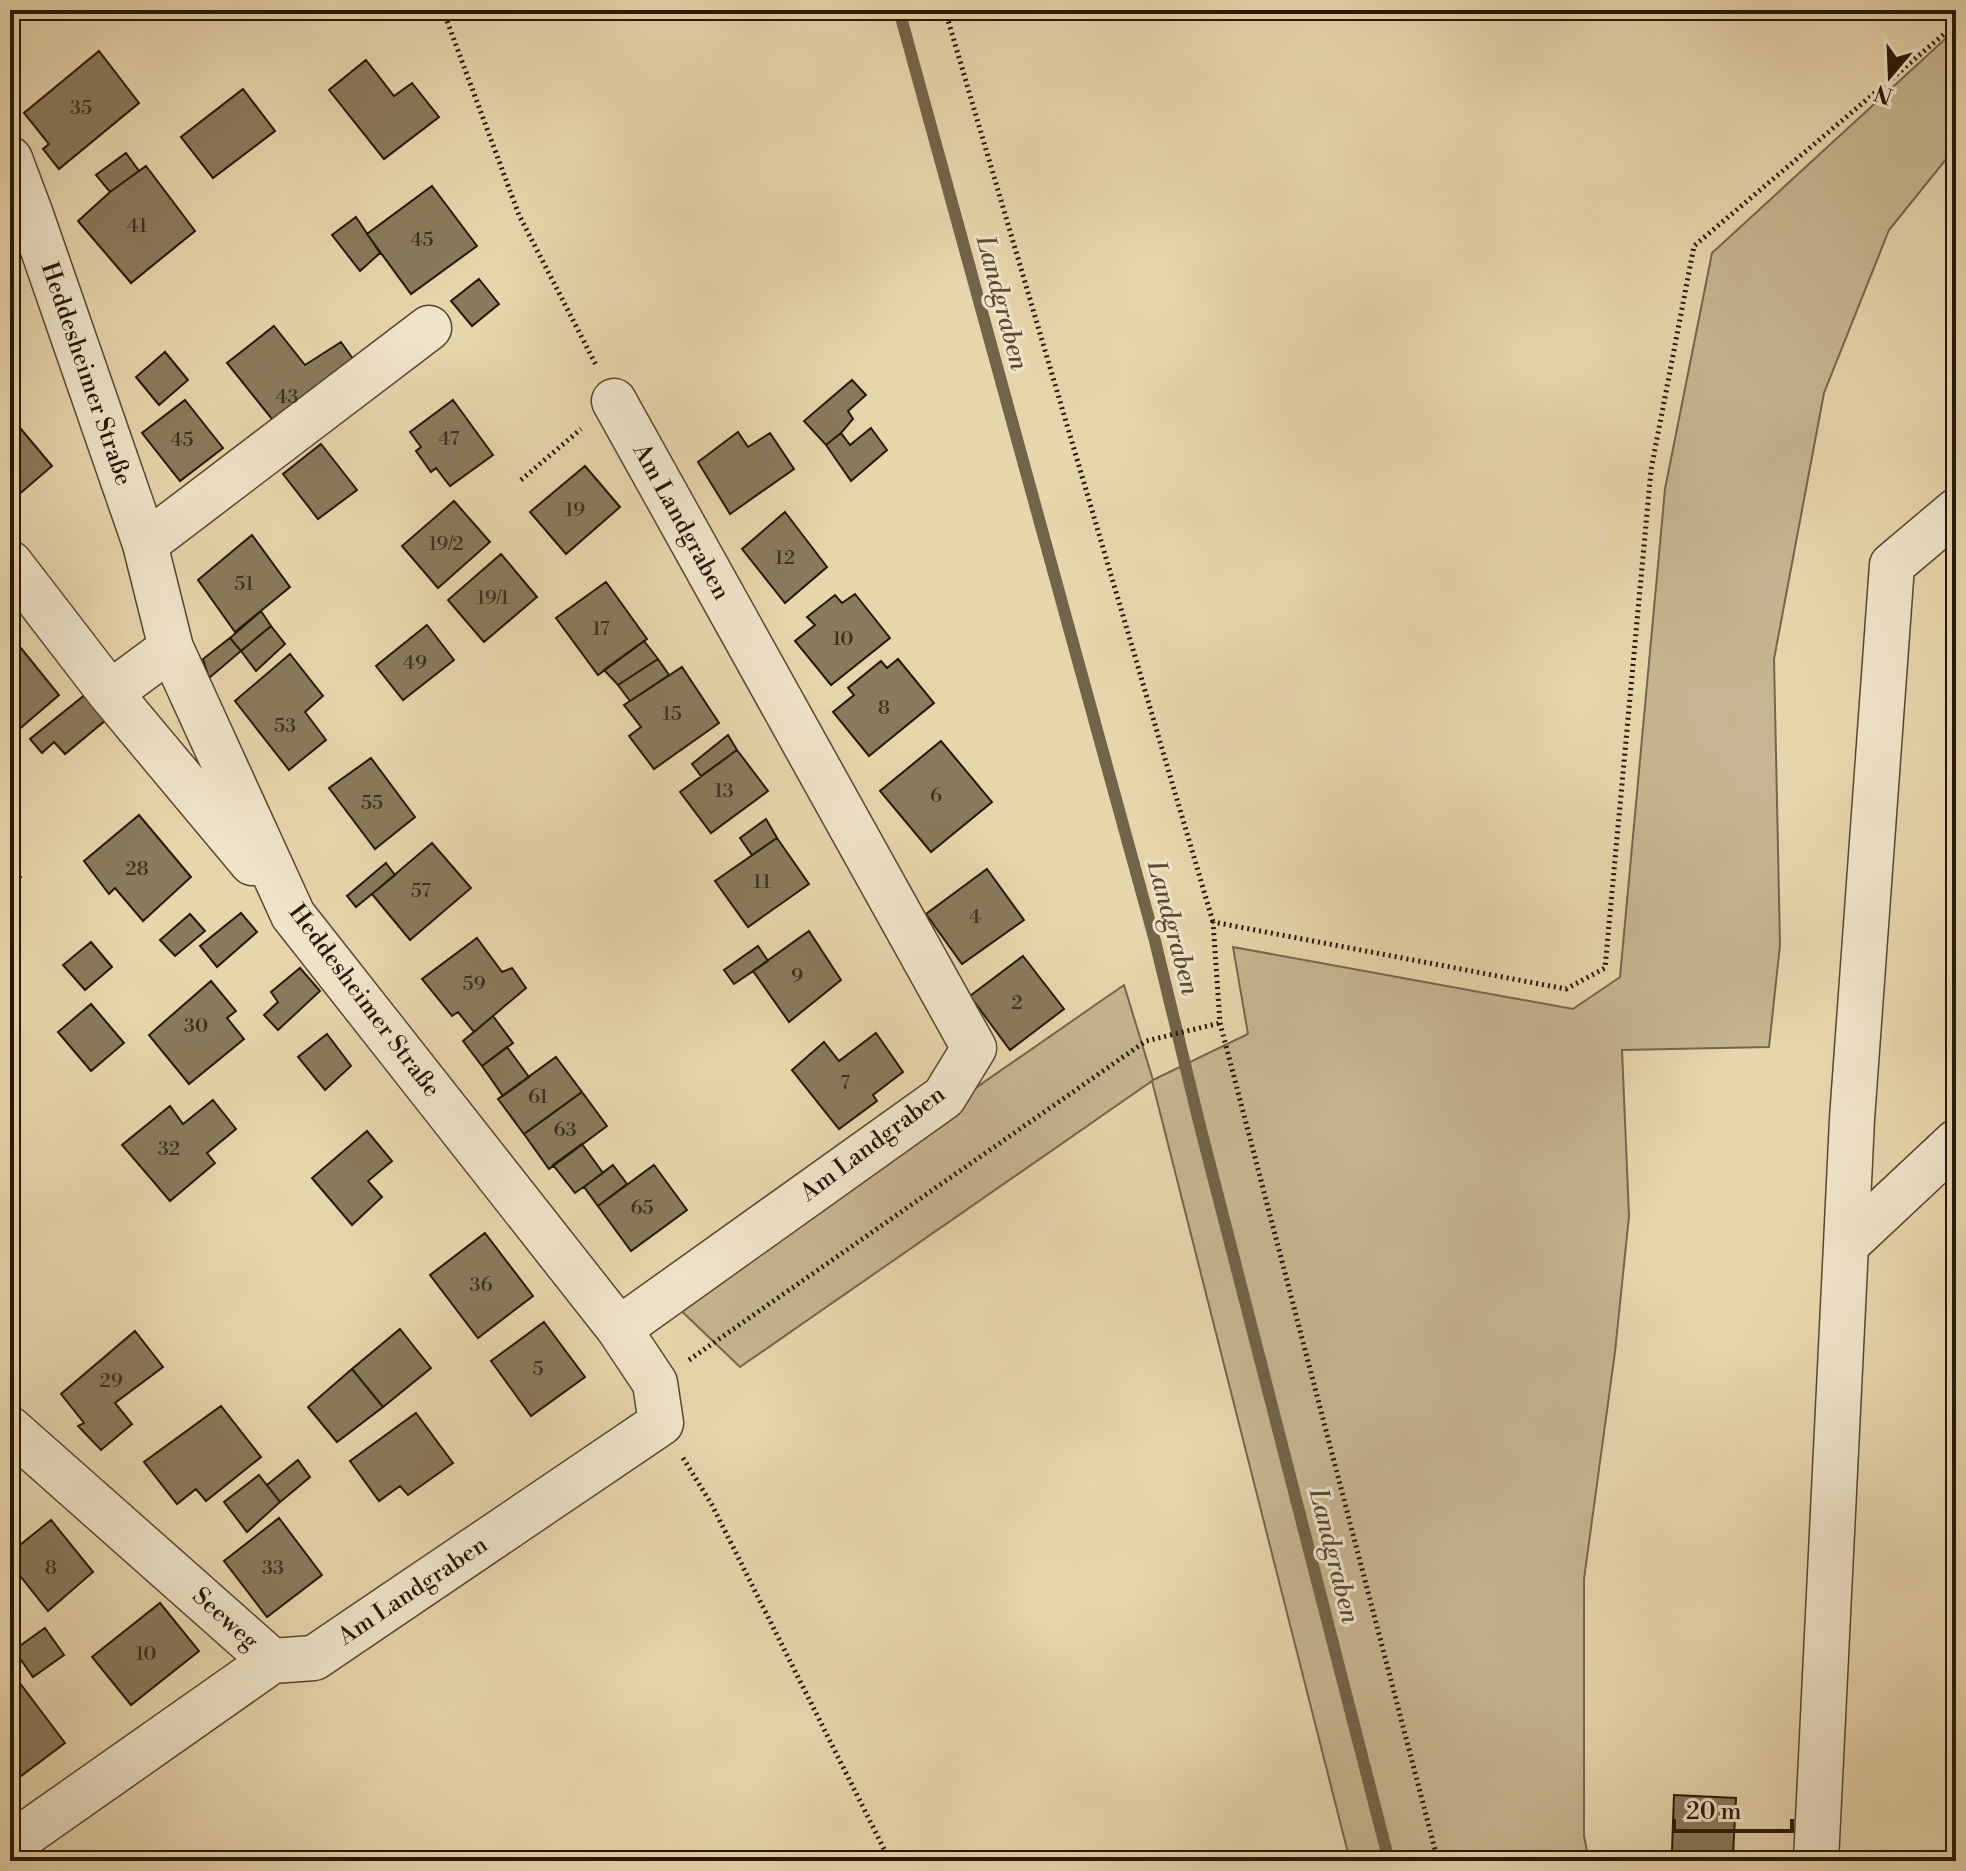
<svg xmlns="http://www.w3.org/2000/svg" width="1966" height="1871" viewBox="0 0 1966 1871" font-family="'Libre Bodoni',serif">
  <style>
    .green { fill: #c6b590; stroke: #76664b; stroke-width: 2 }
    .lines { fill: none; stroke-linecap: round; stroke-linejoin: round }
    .stream { stroke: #736348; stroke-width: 12 }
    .building { fill: #8b7a5c; stroke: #271806; stroke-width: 2 }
    .minor-casing { stroke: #574730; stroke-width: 47 }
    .path { stroke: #271806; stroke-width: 5; stroke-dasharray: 2 4; stroke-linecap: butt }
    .minor { stroke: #efe4c9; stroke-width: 44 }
    .labels { text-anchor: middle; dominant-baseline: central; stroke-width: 6; stroke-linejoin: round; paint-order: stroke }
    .number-label { font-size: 20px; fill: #40301c }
    .street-label { font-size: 24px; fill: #271806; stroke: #efe4c9 }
    .water-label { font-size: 26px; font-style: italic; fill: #5a4a32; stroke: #efe4c9 }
  </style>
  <rect width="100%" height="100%" fill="#e7d5ac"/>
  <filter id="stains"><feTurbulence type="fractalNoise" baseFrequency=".0025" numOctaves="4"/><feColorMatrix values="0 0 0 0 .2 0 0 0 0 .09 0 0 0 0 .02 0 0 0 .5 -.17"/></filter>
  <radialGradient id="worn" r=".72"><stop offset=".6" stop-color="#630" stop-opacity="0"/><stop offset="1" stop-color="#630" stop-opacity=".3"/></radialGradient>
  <!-- green -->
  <path class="green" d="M1956,29V147L1889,230L1824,393L1774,659L1780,945L1769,1047L1622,1050L1629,1216L1615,1352L1584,1579V1836L1589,1861H1350L1152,1081L740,1367L670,1300L1124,985L1153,1080L1248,1034L1233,947L1573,1009L1620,977L1665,489L1712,253Z"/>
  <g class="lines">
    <!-- stream -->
    <path class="stream" d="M899,10L1155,941L1200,1126L1389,1861"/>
  </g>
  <!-- building -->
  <path class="building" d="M99,51L139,103L59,169L43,149L49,144L24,113Z
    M366,60L394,96L412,83L439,117L384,159L329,90Z
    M243,89L275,131L213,178L181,137Z
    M126,153L139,171L110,192L96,175Z
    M146,166L195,231L131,283L78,221L110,192Z
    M432,186L477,246L411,294L367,234Z
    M356,217L380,253L360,271L332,235Z
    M479,279L499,304L472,326L451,301Z
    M274,326L305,365L341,342L358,366L280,429L227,363Z
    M165,352L188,380L159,405L136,377Z
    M852,380L866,395L848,411L853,419L841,433L826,445L804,421Z
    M185,400L223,448L180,481L142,433Z
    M453,400L493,455L450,486L436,468L431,472L416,451L421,447L410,432Z
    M10,416L52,466L10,502Z
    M871,428L887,450L851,481L826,445L841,433L850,445Z
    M738,432L748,447L770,433L794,469L730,514L698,462Z
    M321,444L357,490L318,519L283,474Z
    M585,466L620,507L566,554L530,512Z
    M454,501L490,542L438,588L402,546Z
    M785,512L827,567L785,603L742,549Z
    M252,535L290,587L235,632L198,580Z
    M501,554L537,597L484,642L448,600Z
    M606,582L647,639L598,675L556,618Z
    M855,594L890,638L831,685L795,641L815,625L807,617L835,595L842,603Z
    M261,611L271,626L241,651L230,638Z
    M427,625L454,660L403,700L376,666Z
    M271,626L285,644L256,671L241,651Z
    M230,638L241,651L209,678L203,659Z
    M644,641L658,659L618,685L604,670Z
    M16,642L59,695L10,737V647Z
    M290,654L323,696L305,712L326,740L289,770L235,701Z
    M658,659L669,675L630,701L618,685Z
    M898,659L934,703L869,756L833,712L854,695L848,688L881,661L887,668Z
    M682,667L719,723L654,769L629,736L641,727L624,705Z
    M86,694L107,719L65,754L54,742L42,753L30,739Z
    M728,735L737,750L701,776L692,764Z
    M941,741L992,802L931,852L880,791Z
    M737,750L768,791L711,833L680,792Z
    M371,758L415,817L375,849L329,788Z
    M139,815L191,877L143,921L115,888L109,894L84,861Z
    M766,819L777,838L752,855L740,838Z
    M777,838L809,884L748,927L715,881Z
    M432,843L471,888L410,940L372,894Z
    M386,863L395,875L356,907L347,896Z
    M10,864L21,877L10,886Z
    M987,869L1024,920L962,964L926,914Z
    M241,913L257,932L217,967L200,946Z
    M190,914L205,931L175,956L160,940Z
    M809,931L841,980L789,1022L753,971Z
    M477,938L502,972L512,968L526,988L474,1032L458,1012L452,1016L422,979Z
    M91,942L112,967L85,990L63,965Z
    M758,946L768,961L734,984L724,970Z
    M1023,956L1064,1009L1010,1050L970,996Z
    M300,968L320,991L278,1030L264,1015L278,1002L271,992Z
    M211,981L236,1011L227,1018L244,1039L189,1084L149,1035Z
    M91,1004L124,1043L91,1071L58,1032Z
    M493,1016L513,1043L482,1066L463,1041Z
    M876,1033L903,1072L873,1095L877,1101L839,1129L792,1070L824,1042L839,1061Z
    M327,1034L351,1066L325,1090L298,1057Z
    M507,1047L529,1077L503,1096L482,1066Z
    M556,1057L582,1092L524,1134L498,1099Z
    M582,1092L607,1126L549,1169L524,1134Z
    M213,1100L236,1129L207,1153L215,1163L170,1201L122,1145L170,1106L183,1124Z
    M367,1131L392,1161L368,1181L382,1197L352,1225L312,1178Z
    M582,1144L603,1173L575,1193L553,1165Z
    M613,1165L627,1184L598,1206L584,1187Z
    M654,1165L687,1210L631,1251L598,1206Z
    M485,1233L533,1296L478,1338L430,1275Z
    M544,1322L585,1377L531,1416L491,1361Z
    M400,1329L431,1368L383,1407L352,1369Z
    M135,1331L163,1367L115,1403L132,1424L101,1450L78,1426L84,1423L61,1394Z
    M352,1369L383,1407L337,1442L308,1407Z
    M221,1406L261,1457L206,1501L196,1489L177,1504L144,1462Z
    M416,1413L453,1463L408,1495L400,1486L379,1501L350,1461Z
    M298,1460L310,1477L280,1502L267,1485Z
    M259,1475L280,1502L247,1532L224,1502Z
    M279,1518L322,1575L267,1617L224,1561Z
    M51,1520L93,1572L48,1611L10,1563V1553Z
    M160,1603L199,1651L131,1705L92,1657Z
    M45,1628L64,1655L33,1677L14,1650Z
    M16,1678L65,1743L21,1776L10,1762V1682Z
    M1674,1795L1736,1798L1733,1855L1672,1851Z"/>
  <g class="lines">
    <defs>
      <path id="minor" d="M10,159L31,215L145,544L171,648L293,915L619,1329L655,1383L661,1423L314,1658L272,1661
        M614,401L974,1048L944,1097L619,1329
        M145,544L429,328
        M10,563L110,693L171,648
        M110,693L252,863
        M1846,1245L1852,1119L1892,565L1956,511
        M10,1429L272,1661
        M10,1845L272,1661
        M1816,1861L1846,1245L1956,1142"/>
    </defs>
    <!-- minor casing -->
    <use href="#minor" class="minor-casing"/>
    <!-- path -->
    <path class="path" d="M443,10L519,215L597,367
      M945,10L1213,922
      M521,480L581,429
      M689,1360L1146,1041L1220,1023
      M683,1458L712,1505L890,1861
      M1438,1861L1220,1023L1213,922L1566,989L1605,968L1651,470L1694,246L1956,24"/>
    <!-- minor -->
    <use href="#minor" class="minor"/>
  </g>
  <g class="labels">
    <!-- number labels -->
    <g class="number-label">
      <text x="81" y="108">35</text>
      <text x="137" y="226">41</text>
      <text x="422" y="240">45</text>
      <text x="287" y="397">43</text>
      <text x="449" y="439">47</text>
      <text x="182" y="440">45</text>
      <text x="575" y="510">19</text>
      <text x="446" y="544">19/2</text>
      <text x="785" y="558">12</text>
      <text x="244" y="584">51</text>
      <text x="493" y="598">19/1</text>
      <text x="601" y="629">17</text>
      <text x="843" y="639">10</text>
      <text x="415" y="663">49</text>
      <text x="884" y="708">8</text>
      <text x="672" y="714">15</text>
      <text x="285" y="726">53</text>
      <text x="724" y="791">13</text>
      <text x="936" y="796">6</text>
      <text x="372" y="803">55</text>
      <text x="137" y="869">28</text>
      <text x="762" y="882">11</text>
      <text x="421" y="891">57</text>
      <text x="975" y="917">4</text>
      <text x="797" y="976">9</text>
      <text x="474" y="984">59</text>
      <text x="1017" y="1003">2</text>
      <text x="196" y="1026">30</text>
      <text x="845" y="1083">7</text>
      <text x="538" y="1097">61</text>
      <text x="565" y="1130">63</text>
      <text x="169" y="1149">32</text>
      <text x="642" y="1208">65</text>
      <text x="481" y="1285">36</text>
      <text x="538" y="1369">5</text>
      <text x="111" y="1381">29</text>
      <text x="51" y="1568">8</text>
      <text x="273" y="1568">33</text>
      <text x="146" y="1654">10</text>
    </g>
    <!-- street labels -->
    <g class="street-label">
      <text transform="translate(86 374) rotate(71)">Heddesheimer Straße</text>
      <text transform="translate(681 522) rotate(61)">Am Landgraben</text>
      <text transform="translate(364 1001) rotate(53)">Heddesheimer Straße</text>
      <text transform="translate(873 1144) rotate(-37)">Am Landgraben</text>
      <text transform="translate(413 1591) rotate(-34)">Am Landgraben</text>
      <text transform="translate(225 1619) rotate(42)">Seeweg</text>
    </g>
    <!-- water labels -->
    <g class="water-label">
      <text transform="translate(1002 303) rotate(75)">Landgraben</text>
      <text transform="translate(1173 928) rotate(75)">Landgraben</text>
      <text transform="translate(1334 1556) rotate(76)">Landgraben</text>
    </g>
  </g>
  <!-- margin -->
  <rect width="1966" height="1871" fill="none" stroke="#e7d5ac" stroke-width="40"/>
  <rect x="12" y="12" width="1942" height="1847" fill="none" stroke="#271806" stroke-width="4"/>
  <rect x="20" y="20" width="1926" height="1831" fill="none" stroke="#271806" stroke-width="2"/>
  <!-- north arrow -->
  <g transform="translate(1890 76) rotate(199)" stroke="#efe4c9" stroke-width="6" paint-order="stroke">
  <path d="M0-6L14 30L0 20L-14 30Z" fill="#271806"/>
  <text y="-12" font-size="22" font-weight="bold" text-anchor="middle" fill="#271806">N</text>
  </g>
  <!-- scale -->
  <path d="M1674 1819v12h118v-12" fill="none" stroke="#271806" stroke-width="4"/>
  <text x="1686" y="1819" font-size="24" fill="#271806" stroke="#efe4c9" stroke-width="6" paint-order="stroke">20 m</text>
  <rect width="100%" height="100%" filter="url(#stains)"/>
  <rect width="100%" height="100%" fill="url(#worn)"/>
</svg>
